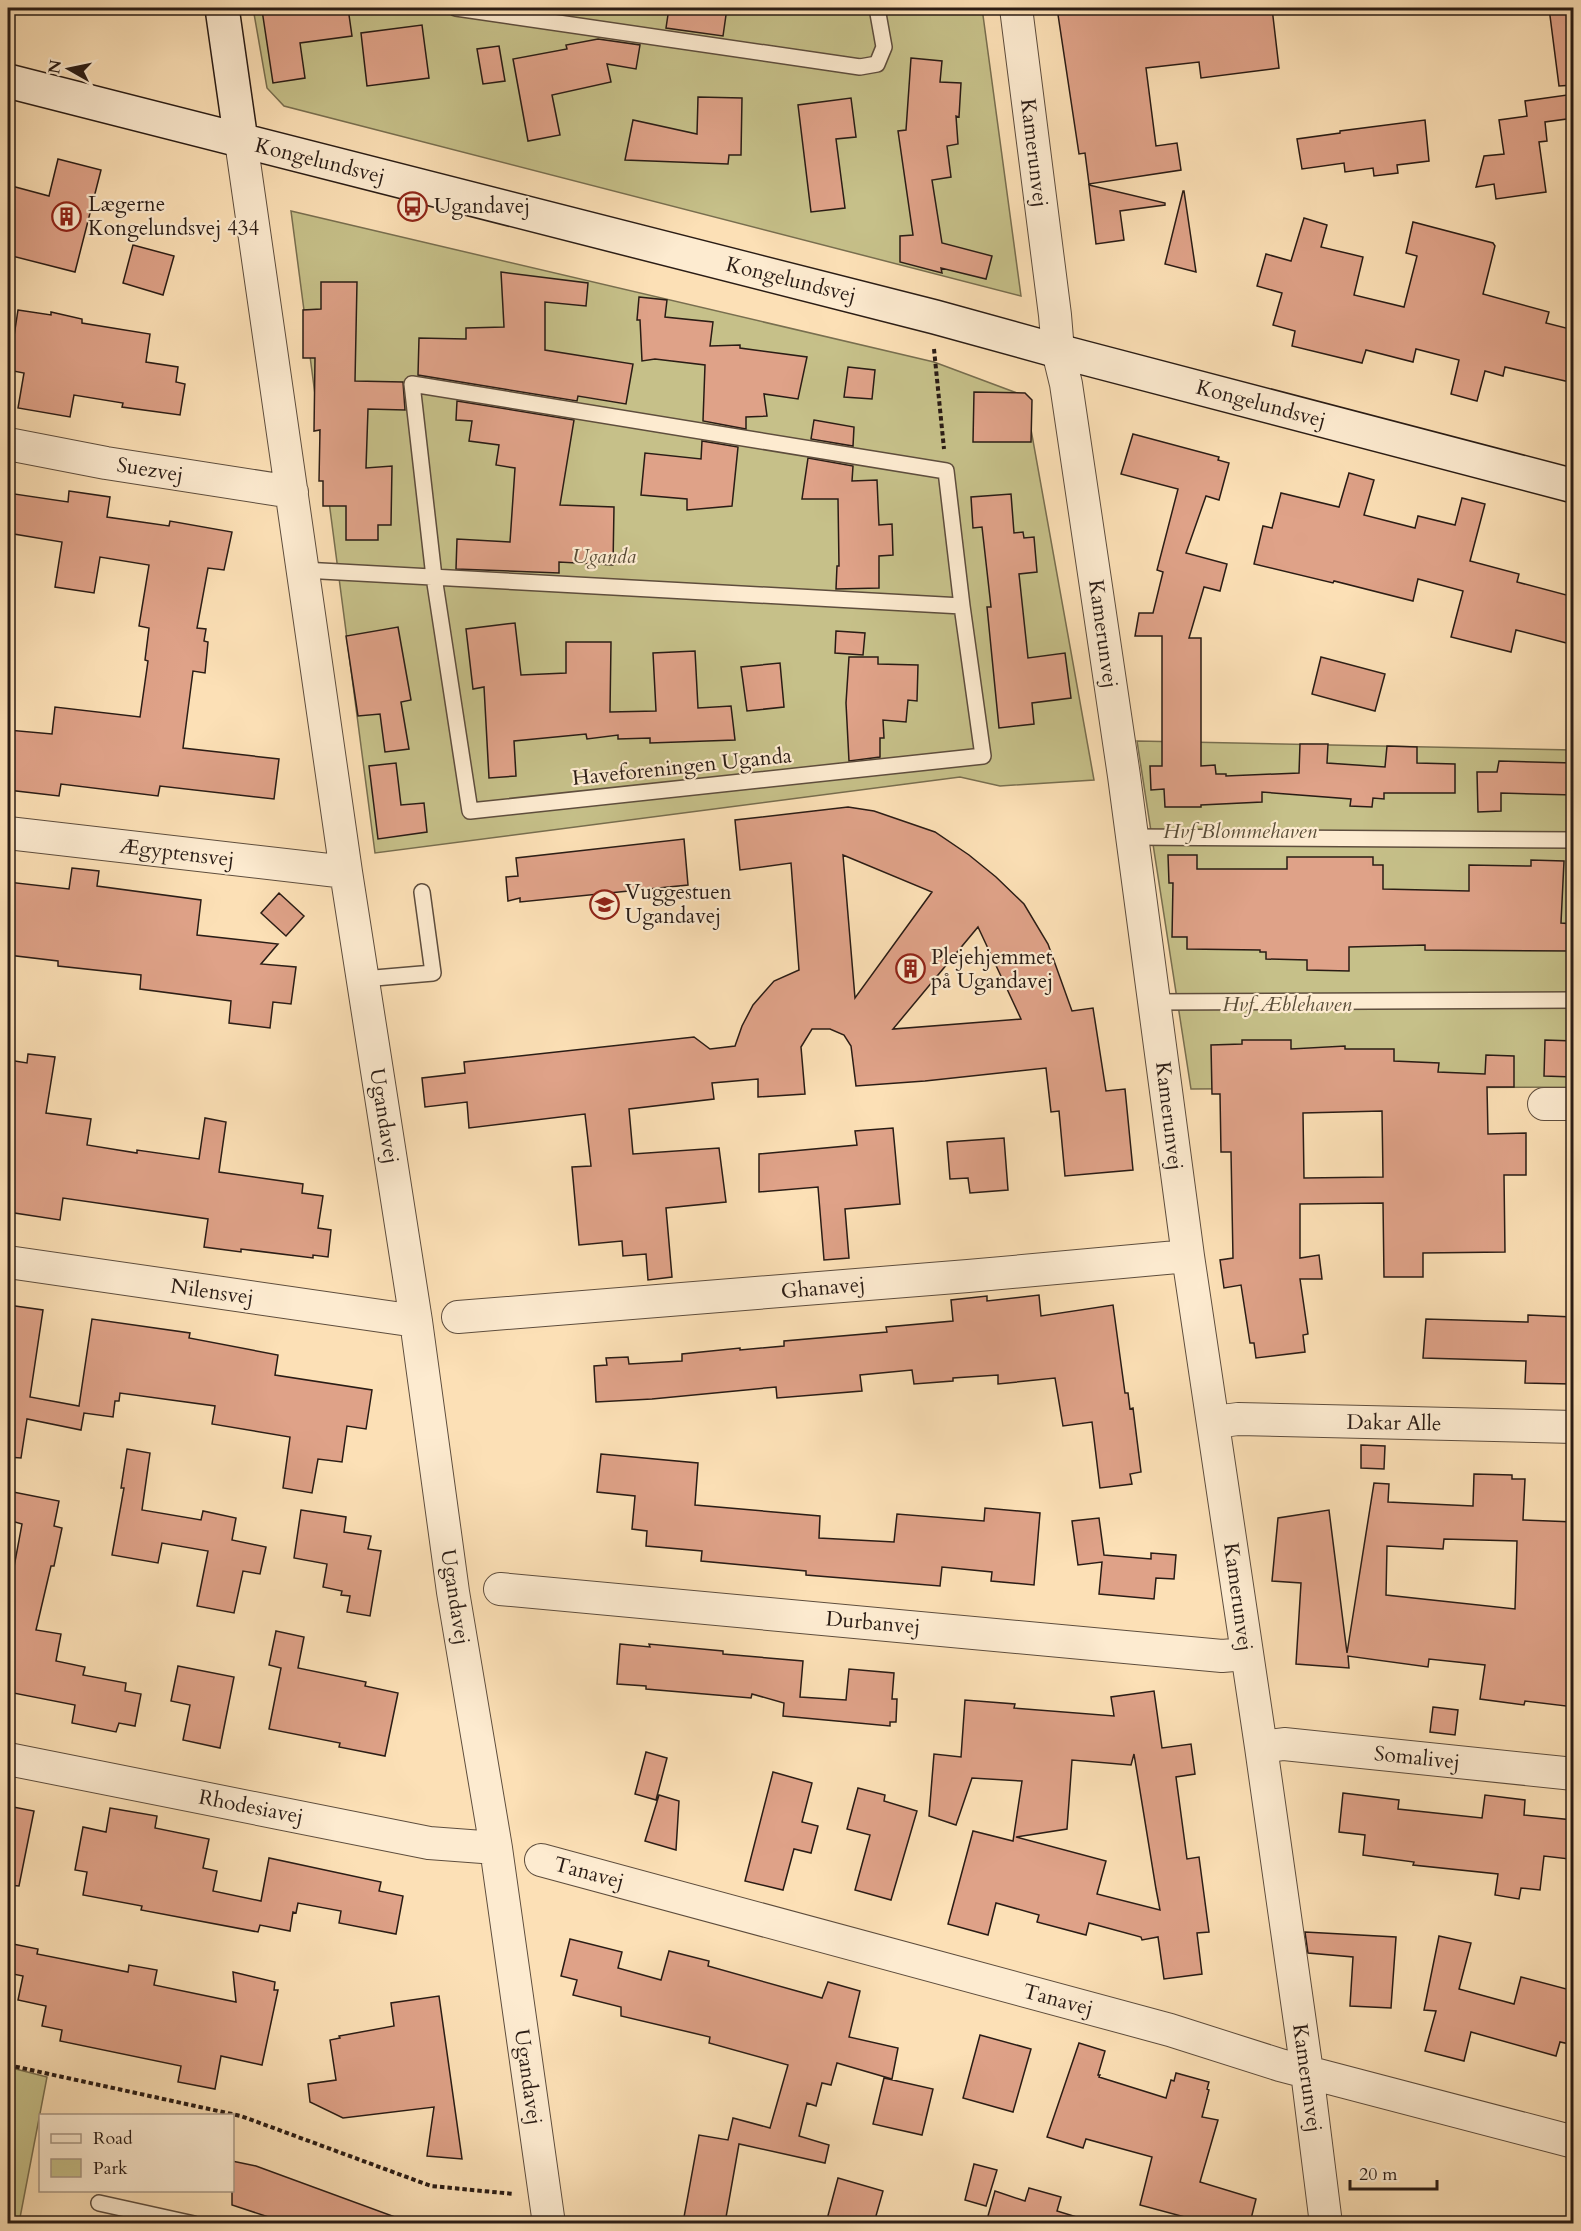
<svg xmlns="http://www.w3.org/2000/svg" width="1581" height="2231" viewBox="0 0 1581 2231" font-family="Cardo,serif">
  <style>
    .green { fill: #c6c089; stroke: #786e4f; stroke-width: 1.5 }
    .building { fill: #dfa288; stroke: #2a1c15; stroke-width: 1.5; fill-rule: evenodd }
    .lines { fill: none; stroke-linecap: round; stroke-linejoin: round }
    .lane-casing { stroke: #5e4d3d; stroke-width: 18 }
    .street-casing { stroke: #5e4d3d; stroke-width: 34 }
    .secondary-casing { stroke: #2a1c15; stroke-width: 36 }
    .path { stroke: #2a1c15; stroke-width: 4; stroke-dasharray: 4.5 3; stroke-linecap: butt }
    .lane { stroke: #fdebd0; stroke-width: 15 }
    .street { stroke: #fdebd0; stroke-width: 32 }
    .secondary { stroke: #fdebd0; stroke-width: 33 }
    .labels { text-anchor: middle; dominant-baseline: central; stroke-width: 4.5; stroke-linejoin: round; paint-order: stroke }
    .street-label { font-size: 21px; fill: #2a1c15; stroke: #fdebd0 }
    .poi-label { font-size: 21px; fill: #2a1c15; stroke: #fdebd0; text-anchor: start }
    .park-label { font-size: 21px; font-style: italic; fill: #594d38; stroke: #fdebd0 }
  </style>
  <rect width="100%" height="100%" fill="#fce0b6"/>
  <filter id="stains"><feTurbulence type="fractalNoise" baseFrequency=".00333" numOctaves="4"/><feColorMatrix values="0 0 0 0 .2 0 0 0 0 .09 0 0 0 0 .02 0 0 0 .5 -.17"/></filter>
  <radialGradient id="worn" r=".72"><stop offset=".6" stop-color="#630" stop-opacity="0"/><stop offset="1" stop-color="#630" stop-opacity=".3"/></radialGradient>
  <!-- green -->
  <path class="green" d="M253,8H982L1021,296L284,106L267,88Z
    M291,211L934,362L1025,396L1094,780L1000,786L960,777L375,853Z
    M1137,741L1573,750V1087L1191,1089Z
    M8,2067L47,2077L19,2223H8Z"/>
  <!-- building -->
  <path class="building" d="M278,8H348L352,36L300,43L305,78L273,83L262,10Z
    M669,8H727L723,36L666,28Z
    M1057,8H1272L1279,68L1201,78L1199,62L1146,68L1156,146L1177,143L1181,170L1089,184L1085,153L1079,154Z
    M1549,8H1574V85L1559,86Z
    M422,25L429,78L367,86L361,33Z
    M598,39L640,45L636,69L607,64L611,82L552,95L560,135L528,141L513,59L567,49L566,45Z
    M499,46L505,81L483,84L477,49Z
    M911,58L942,61L940,82L961,83L959,117L956,116L958,144L947,146L951,177L932,180L942,243L992,256L986,279L941,268L942,273L900,262V236L913,235L898,131L906,130Z
    M1574,94V118L1545,122L1547,141L1539,142L1546,192L1496,199L1494,184L1476,187L1484,156L1504,154L1499,120L1527,116L1525,101Z
    M698,97L742,98L741,155H729L728,164L625,160L633,120L697,134Z
    M851,98L856,137L836,139L845,208L811,212L798,105Z
    M1425,120L1429,161L1397,165L1398,173L1374,176L1373,168L1345,172L1344,163L1302,169L1297,139L1340,133V131Z
    M58,159L101,170L75,272L8,255V185L49,196Z
    M1089,185L1165,203V205L1120,211L1124,240L1096,244Z
    M1183,191H1184L1196,272L1165,264Z
    M1304,218L1327,225L1321,247L1363,257L1354,295L1404,307L1417,256L1406,253L1413,222L1493,243L1495,246L1483,294L1549,312L1546,323L1574,330V383L1505,367L1503,376L1485,371L1477,401L1451,394L1459,360L1416,349L1413,362L1366,350L1362,363L1292,346L1295,331L1273,325L1282,293L1257,286L1266,254L1291,261Z
    M133,245L174,256L163,295L123,283Z
    M501,272L588,283L586,306L545,302V350L633,364L626,404L578,396L577,401L418,375L419,338L466,339V328L504,327Z
    M321,282H357L355,381L403,382L405,410L368,409L366,468L392,466L391,525H378V540H346V506H323V481H319L320,430L314,431L315,358H303V310L321,309Z
    M639,297L667,300L665,317L713,322L710,346L740,345V348L807,357L798,399L764,394L767,416L746,417V429L703,421L705,365L655,359L642,361L640,320H637Z
    M18,310L51,315V312L82,319V323L150,334L146,362L178,367L176,382L185,384L180,415L122,407L123,403L74,395L70,417L18,408L24,373L8,370V348L12,349Z
    M848,367L875,370L872,399L844,397Z
    M974,392L1025,393L1032,400L1031,442H973Z
    M457,401L574,420L560,505L614,507L613,565L559,562V573L456,569L457,539L510,542L515,468L496,465L499,445L469,441L472,421L456,420Z
    M814,420L854,427L853,446L811,439Z
    M1133,434L1219,457L1218,460L1229,463L1219,500L1206,496L1186,553L1227,564L1220,591L1204,587L1189,638H1201V766L1215,765L1216,774H1226V776L1299,773L1300,744H1328L1327,763L1385,767L1387,746L1417,747V763L1455,764V793H1384V799L1373,798L1372,807L1350,806L1351,799L1262,792V802L1201,805V807H1165L1164,789L1151,790L1150,766H1162V636H1135L1139,613H1153L1163,572L1157,570L1178,489L1121,474Z
    M702,441L738,447L732,506L687,510V499L641,495L645,453L701,459Z
    M808,458L853,466L852,481L877,480L879,525L892,524L893,555L879,556V588L836,589L837,566H839L838,499H802Z
    M1349,473L1374,480L1364,515L1415,528L1418,516L1455,525L1462,498L1485,504L1470,561L1519,574L1517,582L1574,597V645L1516,630L1511,652L1451,637L1463,591L1418,579L1413,601L1334,581L1333,583L1254,564L1263,526L1272,528L1281,493L1339,507Z
    M69,491L110,497L107,517L169,526L170,521L232,532L224,570L208,568L197,628L206,629L204,641L208,642L205,673L193,671L183,748L279,759L274,799L160,786L158,796L61,784L59,796L8,790V730L52,734L55,707L140,717L148,661L145,660L149,628L139,626L149,565L100,557L94,593L55,587L62,542L8,533V493L68,502Z
    M1011,494L1014,533L1023,532L1024,538L1034,537L1037,572L1019,574L1028,658L1065,653L1071,698L1032,703L1034,724L999,728L987,607H991L982,527L973,528L971,497Z
    M515,623L521,675L566,673V642H611L610,712L656,711L653,653L695,651L698,708L731,706L735,740L650,743V738L618,739V735L587,739L586,734L514,741L516,776L489,778L484,687L473,689L466,629Z
    M398,627L411,700L401,702L409,749L385,752L380,714L358,716L346,636Z
    M836,631L865,633L863,655L835,653Z
    M849,657H878V664L918,665L917,701L908,700L906,722L883,720L884,738H880V757L849,761L846,703Z
    M1321,657L1385,674L1375,711L1312,694Z
    M780,663L784,707L747,711L741,667Z
    M1499,761L1574,763V795L1501,793V811L1478,812L1477,772H1497Z
    M396,763L401,805L424,803L427,832L378,839L369,766Z
    M848,807L874,811L935,832L969,855L996,877L1024,904L1048,944L1072,1011L1093,1008L1106,1091L1125,1089L1133,1170L1065,1176L1059,1111L1051,1112L1046,1068L925,1081L856,1086L851,1046L844,1035L830,1029H812L801,1047L805,1094L758,1097V1079L712,1083L714,1099L629,1109L633,1154L719,1148L726,1202L666,1208L672,1277L648,1280L646,1254L623,1256L622,1241L579,1245L572,1167L591,1166L585,1114L469,1128L467,1102L425,1107L422,1078L465,1073L464,1062L694,1037L710,1049L735,1046L742,1026L753,1005L774,981L799,970L791,863L740,870L735,820ZM843,855L932,892L855,998ZM978,927L1021,1019L893,1029Z
    M684,839L688,885L520,902V898L508,901L506,877L518,876L516,858Z
    M1168,855H1197V869H1287V857H1373V865H1383V889L1469,891V865L1531,866V860L1564,861L1561,923L1574,924L1573,951L1425,950V945L1349,947V971L1307,970V960L1266,959V952H1260V950L1187,949V937H1172L1173,883H1169Z
    M72,868L99,871L97,886L201,900L197,935L278,944L261,964L296,967L291,1004L273,1002L270,1028L229,1023L231,1001L140,989L141,975L58,966V961L8,955V882L69,889Z
    M279,893L304,916L286,936L261,913Z
    M1242,1040H1291V1049L1345,1046V1049H1394V1061L1439,1063L1438,1072L1485,1074L1486,1055L1514,1056V1087H1487L1488,1134L1526,1133V1175H1504L1505,1252L1423,1253V1277H1384L1383,1203L1300,1204V1258L1319,1255L1322,1279H1300L1308,1334L1303,1335L1305,1352L1256,1358L1254,1343H1250L1241,1285L1224,1288L1220,1260L1233,1258L1231,1152H1221L1220,1094H1212L1211,1045L1242,1044ZM1382,1111L1383,1177L1304,1178L1303,1113Z
    M1545,1040L1574,1041V1077L1544,1076Z
    M28,1054L55,1057L46,1113L91,1119L87,1145L137,1153V1150L199,1159L205,1118L226,1122L219,1172L303,1184L302,1193L323,1196L318,1228L331,1230L328,1257L313,1255V1258L241,1249V1252L204,1247L208,1219L63,1198L60,1220L8,1212V1060L27,1063Z
    M893,1128L900,1204L845,1209L849,1258L824,1260L818,1187L759,1192V1154L857,1145L855,1131Z
    M1004,1138L1008,1190L970,1193L968,1178L950,1179L947,1142Z
    M1039,1295L1041,1316L1113,1305L1125,1393H1128L1130,1409L1133,1408L1141,1472L1130,1474L1132,1484L1100,1488L1092,1422L1063,1426L1055,1378L998,1384V1375L953,1378V1381L914,1384L912,1370L860,1375L862,1391L777,1398L776,1387L652,1399L596,1402L594,1366L607,1365L606,1358L628,1357L629,1364L682,1361V1354L740,1348V1350L784,1346V1341L887,1332L886,1327L953,1321L951,1300L987,1296V1301Z
    M8,1305L43,1310L30,1397L79,1406L92,1319L190,1333L189,1338L278,1355L275,1375L372,1390L366,1429L347,1426L342,1462L318,1459L312,1493L283,1488L290,1437L212,1424L215,1406L120,1393L119,1401H115L113,1417L84,1413L81,1430L27,1419L21,1458L8,1457Z
    M1528,1315L1573,1317L1571,1384L1525,1383L1526,1361L1423,1358L1426,1319L1528,1322Z
    M1361,1445L1385,1446L1384,1469L1361,1468Z
    M127,1449L150,1453L142,1510L201,1520L203,1511L236,1518L232,1540L266,1547L260,1574L243,1571L234,1613L197,1606L208,1551L162,1543L158,1563L112,1555L124,1488H121Z
    M601,1454L698,1463L695,1505L820,1516L819,1538L894,1542L897,1514L984,1521L985,1508L1040,1513L1034,1585L991,1581L992,1572L942,1567L940,1586L806,1575V1571L701,1561L702,1551L646,1546L647,1531L632,1529L635,1496L597,1492Z
    M1474,1474L1512,1475V1479H1525L1523,1520L1574,1522V1707L1525,1701L1524,1705L1480,1699L1485,1665L1429,1659L1428,1667L1348,1656L1349,1668L1296,1664L1301,1583L1272,1581L1278,1518L1329,1510L1347,1653L1374,1483L1389,1484L1388,1502L1473,1506ZM1444,1539L1517,1541L1515,1609L1386,1595L1387,1546L1443,1549Z
    M8,1491L59,1501L54,1526L62,1528L54,1566H51L36,1630L61,1634L56,1661L85,1667L83,1675L126,1683L125,1691L141,1694L135,1726L119,1723L116,1732L72,1723L75,1705L8,1692V1599L22,1524L8,1520Z
    M301,1510L346,1517L344,1532L371,1536L368,1549L381,1551L370,1616L347,1612L350,1596L341,1595L342,1591L323,1587L327,1564L294,1558Z
    M1099,1518L1104,1555L1151,1559V1553L1176,1555L1174,1579L1156,1578L1154,1599L1099,1594L1102,1562L1078,1565L1072,1521Z
    M276,1631L304,1637L298,1668L366,1682L365,1686L398,1693L385,1756L339,1747L340,1743L269,1729L281,1668L269,1665Z
    M620,1644L650,1647L649,1644L723,1651V1654L803,1661L800,1697L846,1700L849,1669L894,1673L892,1699H897L896,1722H890V1726L783,1716L784,1703L752,1694L751,1698L646,1689V1686L617,1684Z
    M178,1666L234,1677L220,1748L183,1740L190,1705L171,1701Z
    M1154,1691L1162,1748L1191,1744L1195,1774L1176,1777L1187,1859L1199,1857L1209,1932L1197,1933L1202,1974L1164,1979L1158,1937L1142,1940L1141,1937L1089,1923L1086,1935L1037,1922L1039,1915L996,1903L988,1935L948,1924L973,1831L1013,1841L1022,1781L972,1778L956,1825L929,1816L934,1754L961,1757L965,1700L1015,1704L1014,1708L1114,1716L1111,1697ZM1134,1754L1156,1889L1160,1910L1097,1894L1106,1861L1016,1837L1067,1829L1072,1760L1131,1765Z
    M1433,1707L1458,1710L1455,1735L1430,1732Z
    M646,1752L667,1758L656,1800L635,1794Z
    M773,1772L812,1783L802,1822L818,1826L811,1853L794,1849L783,1890L745,1881Z
    M858,1788L885,1795L884,1801L917,1811L891,1900L855,1890L870,1835L847,1829Z
    M1343,1793L1399,1800L1398,1809L1482,1818L1485,1795L1525,1800L1524,1815L1573,1820L1569,1859L1544,1856L1540,1890L1521,1888L1519,1899L1495,1895L1498,1874L1413,1865L1414,1862L1363,1855L1365,1835L1339,1832Z
    M659,1795L679,1801L676,1850L645,1841Z
    M8,1806L34,1811L19,1886L8,1885Z
    M110,1808L157,1816L155,1828L209,1839L203,1868L217,1871L213,1891L261,1901L269,1858L381,1882L379,1891L403,1896L396,1934L339,1923L341,1911L298,1903L296,1913L293,1912L290,1931L260,1925L258,1932L141,1910L142,1906L83,1895L87,1872L75,1870L83,1827L106,1832Z
    M1305,1932L1396,1937L1391,2008L1350,2006L1353,1957L1308,1953Z
    M1439,1936L1471,1943L1459,1989L1514,2004L1521,1977L1574,1991V2045L1560,2042L1556,2056L1471,2032L1464,2061L1425,2051L1436,2011L1424,2010Z
    M570,1939L622,1952L618,1968L661,1980L669,1951L709,1961L708,1966L822,1998L828,1982L860,1991L849,2037L898,2048L892,2079L837,2063L831,2085L822,2083L816,2106L807,2103L799,2136L829,2145L825,2163L739,2144L725,2223H686L687,2218L684,2217L699,2135L728,2140L733,2118L770,2128L788,2065L709,2043L710,2037L621,2016V2007L573,1995L577,1980L561,1976Z
    M8,1943L38,1949L37,1954L128,1972L129,1965L157,1970L154,1985L236,2002L233,1972L275,1982L274,1990H278L262,2065L221,2056L215,2089L178,2082L181,2066L60,2041L62,2030L42,2026L46,2006L18,2000L23,1976L8,1973Z
    M439,1996L462,2159L427,2156L434,2107L343,2118L310,2102L308,2084L336,2080L330,2040L340,2038L339,2036L394,2026L391,2003Z
    M980,2035L1031,2049L1013,2112L963,2098Z
    M1079,2043L1105,2051L1098,2075H1100L1099,2077L1166,2098L1171,2080L1174,2081L1176,2073L1209,2082L1207,2089L1209,2090L1202,2117L1218,2120L1200,2182L1256,2199L1250,2223H1207L1140,2205L1152,2157L1086,2139L1083,2148L1047,2137Z
    M884,2078L933,2089L922,2135L873,2124Z
    M232,2161L256,2166L406,2221V2223H287L232,2205Z
    M974,2164L997,2170L986,2206L965,2200Z
    M838,2178L883,2191L874,2223H826Z
    M1029,2188L1061,2197L1057,2211L1080,2218L1079,2223H986L995,2191L1025,2201Z"/>
  <g class="lines">
    <defs>
      <path id="lane" d="M456,8L860,67L877,64L884,47L877,8
        M412,384L946,471L962,606L983,756L470,811L434,577Z
        M303,570L962,606
        M1132,837L1574,840
        M363,979L433,973L422,892
        M1154,1002L1574,1000
        M99,2203L194,2224"/>
      <path id="street" d="M1016,8L1055,315L1058,351L1066,384L1124,776L1188,1256L1261,1747L1307,2072L1326,2224
        M241,141L346,872L416,1321L453,1592L496,1848L549,2224
        M8,444L106,463L292,492
        M8,833L346,872
        M1544,1104H1574
        M8,1262L416,1321
        M458,1317L968,1276L1188,1256
        M1214,1422L1238,1419L1574,1427
        M500,1589L1222,1656L1246,1654
        M1261,1747L1284,1744L1574,1774
        M8,1759L429,1843L496,1848
        M541,1860L1170,2030L1280,2065L1574,2142"/>
      <path id="secondary" d="M222,8L241,141
        M8,81L935,317L1058,351L1574,486"/>
    </defs>
    <!-- lane casing -->
    <use href="#lane" class="lane-casing"/>
    <!-- street casing -->
    <use href="#street" class="street-casing"/>
    <!-- secondary casing -->
    <use href="#secondary" class="secondary-casing"/>
    <!-- path -->
    <path class="path" d="M934,349L944,449
      M8,2065L241,2116L431,2186L514,2194"/>
    <!-- lane -->
    <use href="#lane" class="lane"/>
    <!-- street -->
    <use href="#street" class="street"/>
    <!-- secondary -->
    <use href="#secondary" class="secondary"/>
  </g>
  <!-- icons -->
  <defs>
    <symbol id="bus-ring" viewBox="-11 -11 22 22"><circle r="9.5" fill="#fdebd0" stroke="#8f2418" stroke-width="1.5"/><path d="M-5-6H5V4H4V6H2V4H-2V6H-4V4H-5ZM-3.5-4V0h7V-4ZM-3.5 1.2v1.5H-2V1.2ZM2 1.2v1.5H3.5V1.2Z" fill="#8f2418"/></symbol>
    <symbol id="building-ring" viewBox="-11 -11 22 22"><circle r="9.5" fill="#fdebd0" stroke="#8f2418" stroke-width="1.5"/><path d="M-4-6H4V6H1V3H-1V6H-4ZM-2.5-4.3h1.7v1.8h-1.7ZM.8-4.3h1.7v1.8H.8ZM-2.5-1h1.7V.8h-1.7ZM.8-1h1.7V.8H.8Z" fill="#8f2418"/></symbol>
    <symbol id="school-ring" viewBox="-11 -11 22 22"><circle r="9.5" fill="#fdebd0" stroke="#8f2418" stroke-width="1.5"/><path d="M0-5L7-2L0 1L-7-2ZM-4 1L0 2.5L4 1V4Q0 6-4 4Z" fill="#8f2418"/></symbol>
  </defs>
  <g fill-rule="evenodd">
    <use href="#bus-ring" x="396" y="190" width="33" height="33"/>
    <use href="#building-ring" x="50" y="200" width="33" height="33"/>
    <use href="#school-ring" x="588" y="888" width="33" height="33"/>
    <use href="#building-ring" x="894" y="952" width="33" height="33"/>
  </g>
  <g class="labels">
    <!-- street labels -->
    <g class="street-label">
      <text transform="translate(1034 153) rotate(83)">Kamerunvej</text>
      <text transform="translate(320 161) rotate(14)">Kongelundsvej</text>
      <text transform="translate(791 280) rotate(14)">Kongelundsvej</text>
      <text transform="translate(1261 404) rotate(15)">Kongelundsvej</text>
      <text transform="translate(150 470) rotate(9)">Suezvej</text>
      <text transform="translate(1103 634) rotate(82)">Kamerunvej</text>
      <text transform="translate(682 767) rotate(-6)">Haveforeningen Uganda</text>
      <text transform="translate(177 853) rotate(7)">Ægyptensvej</text>
      <text transform="translate(384 1116) rotate(81)">Ugandavej</text>
      <text transform="translate(1169 1116) rotate(83)">Kamerunvej</text>
      <text transform="translate(823 1288) rotate(-5)">Ghanavej</text>
      <text transform="translate(212 1292) rotate(8)">Nilensvej</text>
      <text transform="translate(1394 1423) rotate(1)">Dakar Alle</text>
      <text transform="translate(455 1597) rotate(81)">Ugandavej</text>
      <text transform="translate(1238 1597) rotate(82)">Kamerunvej</text>
      <text transform="translate(873 1623) rotate(5)">Durbanvej</text>
      <text transform="translate(1417 1758) rotate(6)">Somalivej</text>
      <text transform="translate(251 1807) rotate(11)">Rhodesiavej</text>
      <text transform="translate(589 1873) rotate(15)">Tanavej</text>
      <text transform="translate(1058 2000) rotate(15)">Tanavej</text>
      <text transform="translate(528 2077) rotate(82)">Ugandavej</text>
      <text transform="translate(1307 2078) rotate(82)">Kamerunvej</text>
    </g>
    <!-- poi labels -->
    <g class="poi-label">
      <text x="88" y="204">Lægerne<tspan x="88" dy="24">Kongelundsvej 434</tspan></text>
      <text x="434" y="206">Ugandavej</text>
      <text x="625" y="892">Vuggestuen<tspan x="625" dy="24">Ugandavej</tspan></text>
      <text x="931" y="957">Plejehjemmet<tspan x="931" dy="24">på Ugandavej</tspan></text>
    </g>
    <!-- park labels -->
    <g class="park-label">
      <text x="604" y="556">Uganda</text>
      <text x="1240" y="831">Hvf Blommehaven</text>
      <text x="1287" y="1004">Hvf Æblehaven</text>
    </g>
  </g>
  <!-- margin -->
  <rect width="1581" height="2231" fill="none" stroke="#fce0b6" stroke-width="30"/>
  <rect x="9" y="9" width="1563" height="2213" fill="none" stroke="#2a1c15" stroke-width="3"/>
  <rect x="15" y="15" width="1551" height="2201" fill="none" stroke="#2a1c15" stroke-width="1.5"/>
  <!-- legend -->
  <rect x="39" y="2114" width="195" height="78" fill="#fdebd0" stroke="#a99885" stroke-width="1.5"/>
  <rect x="51" y="2134" width="30" height="9" fill="#fdebd0" stroke="#a99885" stroke-width="1.5"/>
  <text x="93" y="2144" font-size="18" fill="#2a1c15">Road</text>
  <rect x="51" y="2159" width="30" height="18" fill="#c6c089" stroke="#a99885" stroke-width="1.5"/>
  <text x="93" y="2174" font-size="18" fill="#2a1c15">Park</text>
  <!-- north arrow -->
  <g transform="translate(69 69) rotate(279)" stroke="#fdebd0" stroke-width="4.5" paint-order="stroke">
  <path d="M0-4.5L10 22L0 15L-10 22Z" fill="#2a1c15"/>
  <text y="-9" font-size="16" font-weight="bold" text-anchor="middle" fill="#2a1c15">N</text>
  </g>
  <!-- scale -->
  <path d="M1350 2180v9h87v-9" fill="none" stroke="#2a1c15" stroke-width="3"/>
  <text x="1359" y="2180" font-size="18" fill="#2a1c15" stroke="#fdebd0" stroke-width="4.5" paint-order="stroke">20 m</text>
  <rect width="100%" height="100%" filter="url(#stains)"/>
  <rect width="100%" height="100%" fill="url(#worn)"/>
</svg>
